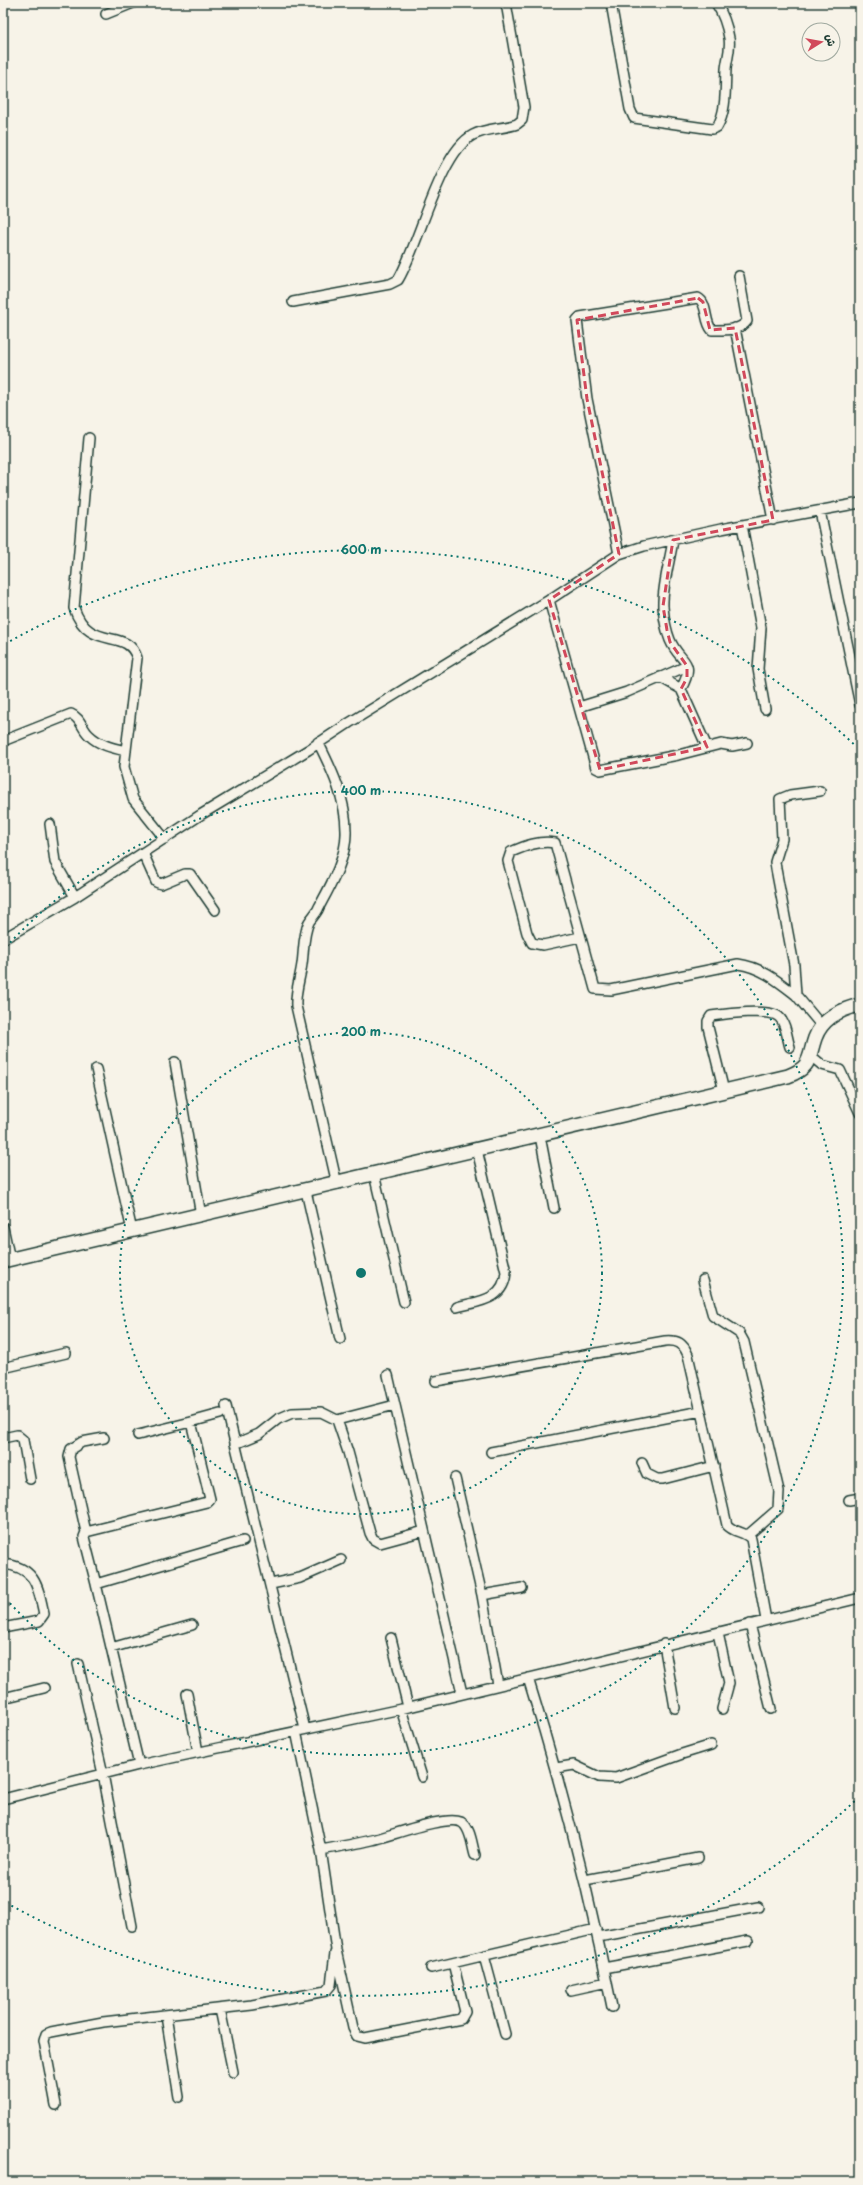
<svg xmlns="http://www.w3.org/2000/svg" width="863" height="2185" viewBox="0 0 863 2185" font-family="'Playpen Sans','Playpen Sans Arabic',sans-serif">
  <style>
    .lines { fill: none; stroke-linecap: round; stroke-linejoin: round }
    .street-casing { stroke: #1f3d34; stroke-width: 12 }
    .secondary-casing { stroke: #1f3d34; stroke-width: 16 }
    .street { stroke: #f7f3e8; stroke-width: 9 }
    .secondary { stroke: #f7f3e8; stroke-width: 13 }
    .marked { fill: none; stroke: #d1495b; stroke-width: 3; stroke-dasharray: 8 5; stroke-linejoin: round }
    .ring { fill: none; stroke: #0f766e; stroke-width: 2; stroke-dasharray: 2 4 }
    .centre { fill: #0f766e; stroke: #f7f3e8; stroke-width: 2 }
    .ring-label { font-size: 12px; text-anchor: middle; font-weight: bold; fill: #0f766e; stroke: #f7f3e8; stroke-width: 4; stroke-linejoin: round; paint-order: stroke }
  </style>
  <rect width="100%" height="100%" fill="#f7f3e8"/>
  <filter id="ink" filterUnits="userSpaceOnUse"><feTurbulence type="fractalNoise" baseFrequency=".025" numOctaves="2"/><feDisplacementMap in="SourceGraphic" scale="8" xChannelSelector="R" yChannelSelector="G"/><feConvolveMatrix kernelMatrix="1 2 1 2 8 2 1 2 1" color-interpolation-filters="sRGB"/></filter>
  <g filter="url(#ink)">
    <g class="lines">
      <defs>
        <path id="street" d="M611,3L630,109L634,118L712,129L717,127C727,111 725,87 726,69C727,58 731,49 729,38C727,25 723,14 716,3
          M106,14L133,3
          M293,302L390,284L398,280C419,246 439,153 473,135C486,128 503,129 517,124L522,120L524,107L506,3
          M735,328L773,520
          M89,438L74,608C89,653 127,626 137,658L124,767L133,799L165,839
          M820,511L860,705
          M742,525L761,628L758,669L765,709
          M673,540C670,561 662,586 663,607C664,618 666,630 670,640C680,664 697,659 681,689L707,747
          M619,554L587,399L577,320L580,317L698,298C708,303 704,322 712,330C723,330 740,331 747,321L739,276
          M549,600L596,768L600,770L678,755L721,744L732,746L747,743
          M660,677L681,689
          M579,707L627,692L687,666
          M3,741L71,714C81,718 82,729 89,735C99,745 113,748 126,751
          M318,742C332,770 346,799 346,831C347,857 331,885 319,907C317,913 312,917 309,922C303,935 304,950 302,964C300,979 295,991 296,1006L337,1184
          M820,791L790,795L780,799L782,839L775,862L776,869L794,965L796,995L821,1025
          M50,824L55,862L75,897
          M143,853L156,882L161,884L185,874H190L215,910
          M580,937L543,945L532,943L527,933L508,861L511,852C525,846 540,840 555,843L595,989L611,990L738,964C761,967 778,981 796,995
          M3,939L75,897L202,814L308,750L349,723L549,600L619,554L644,546L721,529L860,503
          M811,1056L822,1065L840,1070L860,1113
          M175,1062L201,1216
          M96,1069L132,1231
          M724,1091L708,1027V1021L711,1016C724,1014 770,1008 779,1017C786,1023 787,1038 790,1047
          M540,1136L554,1208
          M374,1174L404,1302
          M306,1191L340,1339
          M3,1227L10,1260
          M703,1280L713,1316L739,1333L744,1342L779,1491L778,1509L748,1535
          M457,1307C480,1301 504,1300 506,1272L477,1150
          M3,1368L66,1353
          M388,1375L462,1693
          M436,1381L665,1341C678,1340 683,1343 688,1355L727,1525C734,1533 745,1531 751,1539L766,1620
          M226,1406L305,1729
          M337,1420L348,1452L370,1533L373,1539L380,1543L424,1531
          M191,1422L220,1414
          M3,1438L17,1435L23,1440L30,1479
          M235,1444L259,1434L278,1419L292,1413L321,1412L337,1420L395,1405
          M491,1452L701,1411
          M642,1463L647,1474L657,1479H663L714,1466
          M455,1478L482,1595L498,1685
          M849,1500L860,1498
          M86,1532L69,1457L71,1449L82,1442L104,1438
          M3,1564C36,1567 38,1587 44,1614L39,1621L3,1628
          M96,1584L84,1537L86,1532L207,1502L210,1499L191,1422L138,1435
          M271,1584L300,1578L341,1560
          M482,1595L522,1588
          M750,1624L771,1709
          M718,1633L729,1683L722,1709
          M391,1638L408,1707
          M664,1644L675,1708
          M111,1648L192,1625
          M78,1664L103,1774L132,1926
          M528,1678C562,1786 590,1896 612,2007
          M187,1694L198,1752
          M3,1698L44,1688
          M401,1709L422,1777
          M296,1731L321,1850L336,1950L353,2028L357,2036L365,2038L461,2019L465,2012L453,1963
          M139,1765L96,1584L243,1541
          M556,1768L574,1765L599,1777L616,1778L682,1754L711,1745
          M3,1799L139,1765L401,1709L860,1598
          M321,1850C338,1847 355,1844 372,1840C391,1836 445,1815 461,1822C471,1827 472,1846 475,1855
          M585,1880L698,1858
          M598,1937L758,1907
          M484,1956L505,2034
          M431,1968L596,1929
          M604,1968L748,1941
          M571,1990L607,1982
          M220,2009L233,2072
          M166,2016L179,2097
          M56,2105L44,2041L46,2034L51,2032L103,2022L252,2005L326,1991L331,1985L335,1953"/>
        <path id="secondary" d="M3,1261L788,1076C812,1067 808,1058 815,1038C822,1019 841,1009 860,1005"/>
      </defs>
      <!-- street casing -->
      <use href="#street" class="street-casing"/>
      <!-- secondary casing -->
      <use href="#secondary" class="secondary-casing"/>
      <!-- street -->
      <use href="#street" class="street"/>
      <!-- secondary -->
      <use href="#secondary" class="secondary"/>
    </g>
  </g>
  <!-- marked area -->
  <path class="marked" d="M698,298L703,302L710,330L735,328L773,520L673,540L663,606L667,630L670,642L687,666V678L681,689L707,747L600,770L549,600L619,554L587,399L577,320Z"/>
  <!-- distance rings -->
  <g class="ring">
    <circle cx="361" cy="1273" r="241"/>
    <path d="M6 947A482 482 0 1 1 6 1599"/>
    <path d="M859 1797A723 723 0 0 1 5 1902M5 644A723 723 0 0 1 859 749"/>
  </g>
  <circle cx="361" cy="1273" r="6" class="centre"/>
  <g class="ring-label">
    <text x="361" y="554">600 m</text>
    <text x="361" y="795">400 m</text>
    <text x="361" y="1036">200 m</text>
  </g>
  <!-- margin -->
  <rect width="863" height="2185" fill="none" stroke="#f7f3e8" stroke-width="16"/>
  <rect x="8" y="8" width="847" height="2169" fill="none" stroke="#1f3d34" stroke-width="1.5" filter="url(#ink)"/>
  <!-- north arrow -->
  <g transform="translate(821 42) rotate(79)"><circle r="19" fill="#f7f3e8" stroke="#a1aaa0"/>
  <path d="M0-3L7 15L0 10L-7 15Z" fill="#d1495b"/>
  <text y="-6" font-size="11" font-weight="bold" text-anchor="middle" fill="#1f3d34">ش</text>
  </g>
</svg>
